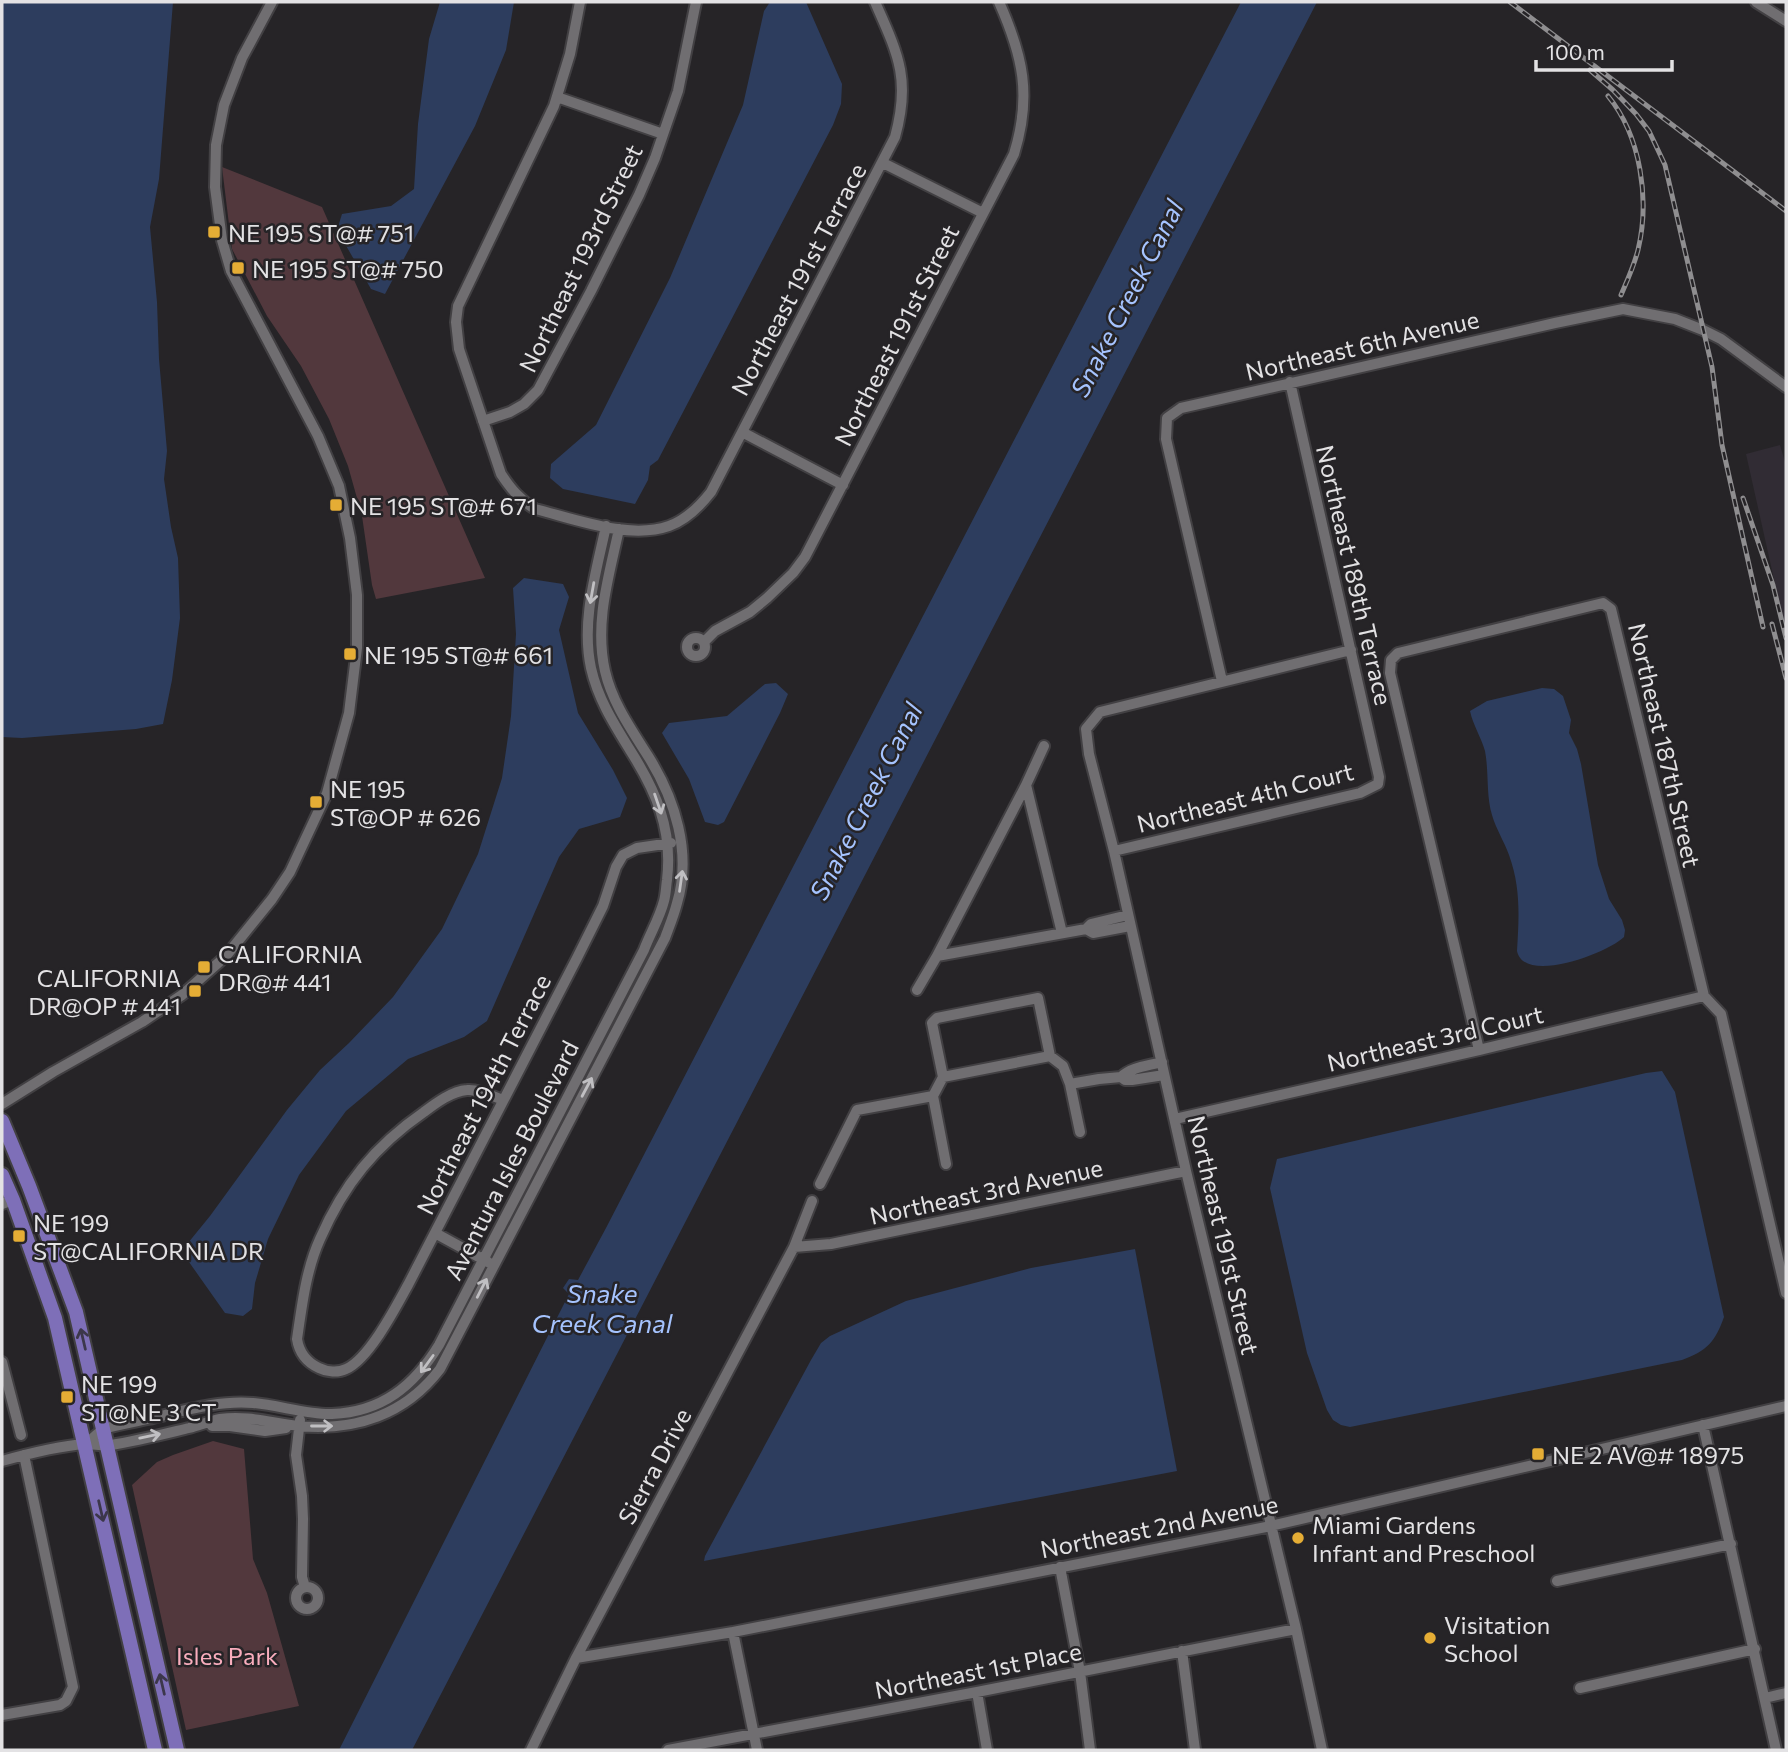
<svg xmlns="http://www.w3.org/2000/svg" width="1788" height="1752" viewBox="0 0 1788 1752" font-family="Commissioner,sans-serif">
  <style>
    .built { fill: #312c34 }
    .green { fill: #52383d }
    .water { fill: #2d3d5e }
    .lines { fill: none; stroke-linecap: round; stroke-linejoin: round }
    .minor-casing { stroke: #424043; stroke-width: 14 }
    .major-casing { stroke: #424043; stroke-width: 18 }
    .minor { stroke: #706e71; stroke-width: 10 }
    .major { stroke: #7e6fb8; stroke-width: 14 }
    .rail-casing { stroke: #8f8e90; stroke-width: 5 }
    .rail { stroke: #262427; stroke-width: 2.5; stroke-dasharray: 8; stroke-linecap: butt }
    .oneway { stroke: #c0bfc2 }
    .oneway2 { stroke: #3c374b }
    .poi-dot { fill: #e5ad35; stroke: #262427; stroke-width: 2.5 }
    .labels { text-anchor: middle; dominant-baseline: central; stroke-width: 5; stroke-linejoin: round; paint-order: stroke }
    .poi-label { font-size: 24px; fill: #e3e2e4; stroke: #262427; text-anchor: start }
    .street-label { font-size: 24px; fill: #e3e2e4; stroke: #262427 }
    .park-label { font-size: 24px; fill: #f9adbd; stroke: #262427 }
    .water-label { font-size: 26px; font-style: italic; fill: #a5c3fe; stroke: #262427 }
  </style>
  <rect width="100%" height="100%" fill="#262427"/>
  <!-- built -->
  <path class="built" d="M1780,445L1785,462H1786V633L1746,454Z"/>
  <!-- green -->
  <path class="green" d="M222,167L322,207L485,578L376,599L372,585L362,516L348,466L329,419L301,366L267,316L232,249Z
    M213,1441L244,1449L253,1559L267,1593L299,1706L186,1730L132,1485L157,1462L173,1455Z"/>
  <!-- water -->
  <path class="water" d="M2,2H173L159,179L150,227L157,302L159,359L167,451L164,479L171,527L178,558L180,618L172,680L163,724L136,729L22,738L2,737Z
    M440,2H514L506,50L475,126L385,294L371,289L337,230L342,214L391,206L414,189L418,124L429,39Z
    M770,2H806L842,84L841,104L833,125L658,460L650,466L648,480L635,504L563,489L550,478L551,464L596,425L670,278L743,105L764,11Z
    M1241,2H1317L412,1750H339L569,1294L563,1288L569,1279L578,1280L606,1228Z
    M524,578L563,584L569,597L559,630L578,713L613,770L627,798L620,817L579,829L559,857L487,1021L464,1037L408,1059L346,1111L299,1175L268,1239L255,1283L252,1309L243,1316L225,1313L189,1262L188,1243L210,1216L287,1110L320,1070L349,1043L393,997L442,929L478,854L502,778L511,716L516,634L513,588Z
    M776,683L788,694L780,713L724,822L718,825L705,822L689,779L662,733L669,723L727,716L765,684Z
    M1542,688L1554,689L1563,696L1571,720L1569,733L1577,749L1581,764L1598,865L1609,899L1622,920L1625,930L1624,937C1608,953 1524,985 1517,951C1519,917 1521,888 1509,855C1504,841 1496,829 1492,815C1486,795 1489,772 1485,751C1481,737 1473,725 1470,711L1487,701Z
    M1662,1071L1675,1092L1724,1317C1715,1342 1707,1351 1682,1360L1350,1427L1341,1425L1333,1420L1327,1410L1307,1353L1270,1188L1277,1159L1646,1073Z
    M1135,1249L1177,1471L704,1561L705,1556L811,1360L821,1343L830,1336L906,1301L1031,1268Z"/>
  <g class="lines">
    <defs>
      <path id="minor" d="M580,2L570,54L554,106L458,306L456,322L459,349L501,474C511,489 520,500 535,509C575,519 629,540 669,526C686,520 700,506 711,492L895,137C911,79 898,54 875,2
        M1756,2L1786,21
        M557,97L663,134
        M883,163L983,213
        M483,421L510,412L524,404L538,390L591,291L639,195L655,158L678,91L696,2
        M742,432L843,485
        M687 647a9 9 0 1 1 18 0a9 9 0 1 1-18 0Z
        M704,642L715,631L750,612L767,598L793,573L805,557L1014,154C1032,96 1023,56 999,2
        M1222,681L1166,439L1167,418L1181,408L1555,323L1623,309L1675,319L1703,330L1721,339L1786,387
        M1044,746L1026,785L1062,933
        M1114,851L1360,793L1378,784L1379,777L1290,382
        M1086,929L1093,933L1130,926
        M937,956L1026,785
        M917,990L937,956L1086,929L1091,924L1128,915
        M1479,1050L1390,673L1391,660L1398,653L1603,603L1611,609L1704,996L1721,1014L1786,1293
        M943,1077L932,1023L937,1018L1038,998L1050,1056
        M1121,1077C1131,1067 1148,1066 1162,1062
        M1070,1084L1099,1079L1121,1077L1125,1080H1132L1164,1075
        M503,1100C492,1096 478,1089 467,1090C452,1091 436,1103 424,1112C375,1146 344,1184 320,1239C306,1270 302,1305 297,1339C299,1352 306,1362 319,1368C327,1372 338,1373 346,1369C369,1359 396,1307 408,1285L577,958L603,906L616,867L623,855L637,848L671,843
        M2,1104L53,1072L142,1022L182,995L226,956L272,899L290,872L327,793L349,713L357,648V595L350,538L339,486L318,436L231,271L222,240L215,187L216,145L224,105L242,58L272,2
        M1175,1119L1479,1050L1704,996
        M946,1164L933,1096L943,1077L1050,1056L1063,1066L1070,1084L1080,1132
        M820,1184L857,1110L933,1096
        M2,1204L13,1200
        M435,1233L488,1262
        M794,1247L831,1244L1186,1171
        M2,1362L21,1435
        M300,1420L296,1455L302,1496L303,1519L302,1577L305,1587
        M1703,1425L1776,1750
        M212,1426H230L265,1431L286,1428
        M86,1444C92,1439 99,1431 107,1428C120,1424 135,1422 148,1419C183,1411 218,1400 253,1403C278,1405 309,1415 332,1414C382,1412 414,1386 439,1345L644,950C650,934 660,917 664,901C666,894 666,886 667,880C673,829 656,791 630,750C614,724 598,699 591,668C581,621 596,573 606,526
        M2,1461C27,1454 59,1446 85,1444C94,1444 103,1446 111,1445C137,1441 164,1434 189,1428C200,1425 210,1421 220,1419C247,1415 272,1423 299,1426C355,1431 405,1415 440,1369L665,938C669,927 674,915 677,903C692,853 675,799 648,756C631,729 612,702 605,671C594,623 609,576 619,529
        M1060,1567L1080,1672L1090,1750
        M1557,1581L1731,1544
        M296 1598a11 11 0 1 1 22 0a11 11 0 1 1-22 0Z
        M733,1632L757,1750
        M1182,1651L1195,1750
        M576,1658L733,1632L1271,1526L1786,1406
        M1580,1688L1755,1649
        M977,1692L987,1750
        M1765,1698L1786,1693
        M2,1715L60,1705L66,1701L73,1687L24,1455
        M531,1750L576,1658L794,1247L812,1201
        M668,1750L977,1692L1296,1629
        M1322,1750L1296,1629L1186,1171L1114,851L1089,754L1086,729L1100,712L1351,650"/>
      <path id="major" d="M2,1121L29,1186L76,1312L177,1750
        M2,1175L13,1200L55,1318L155,1750"/>
    </defs>
    <!-- minor casing -->
    <use href="#minor" class="minor-casing"/>
    <!-- major casing -->
    <use href="#major" class="major-casing"/>
    <!-- minor -->
    <use href="#minor" class="minor"/>
    <!-- major -->
    <use href="#major" class="major"/>
    <defs>
      <path id="rail" d="M1510,2L1786,211
        M1590,70L1613,90L1636,114L1649,131L1665,165L1712,367L1722,445L1763,627
        M1608,96C1641,136 1650,200 1638,250C1634,266 1627,281 1621,295
        M1743,498L1773,585L1786,638
        M1772,624L1786,678"/>
    </defs>
    <!-- rail casing -->
    <use href="#rail" class="rail-casing"/>
    <!-- rail -->
    <use href="#rail" class="rail"/>
  </g>
  <!-- one-way arrows -->
  <defs><path id="oneway-shaft" d="M-6 0H5M1.5-3L5.5 0L1.5 3" fill="none" stroke-width="1.6" stroke-linecap="round" stroke-linejoin="round" transform="scale(1.75)"/></defs>
  <g class="oneway">
    <use href="#oneway-shaft" transform="translate(592 593) rotate(100)"/>
    <use href="#oneway-shaft" transform="translate(658 804) rotate(71)"/>
    <use href="#oneway-shaft" transform="translate(681 881) rotate(-82)"/>
    <use href="#oneway-shaft" transform="translate(587 1087) rotate(-62)"/>
    <use href="#oneway-shaft" transform="translate(482 1288) rotate(-63)"/>
    <use href="#oneway-shaft" transform="translate(427 1364) rotate(126)"/>
    <use href="#oneway-shaft" transform="translate(322 1426)"/>
    <use href="#oneway-shaft" transform="translate(150 1436) rotate(-12)"/>
  </g>
  <g class="oneway2">
    <use href="#oneway-shaft" transform="translate(83 1339) rotate(-103)"/>
    <use href="#oneway-shaft" transform="translate(101 1511) rotate(77)"/>
    <use href="#oneway-shaft" transform="translate(162 1684) rotate(-103)"/>
  </g>
  <!-- markers -->
  <g class="poi-dot">
    <rect x="207" y="225" width="14" height="14" rx="3.5"/>
    <rect x="231" y="261" width="14" height="14" rx="3.5"/>
    <rect x="329" y="498" width="14" height="14" rx="3.5"/>
    <rect x="343" y="647" width="14" height="14" rx="3.5"/>
    <rect x="309" y="795" width="14" height="14" rx="3.5"/>
    <rect x="197" y="960" width="14" height="14" rx="3.5"/>
    <rect x="188" y="984" width="14" height="14" rx="3.5"/>
    <rect x="12" y="1229" width="14" height="14" rx="3.5"/>
    <rect x="60" y="1390" width="14" height="14" rx="3.5"/>
    <rect x="1531" y="1447" width="14" height="14" rx="3.5"/>
    <circle cx="1298" cy="1538" r="7"/>
    <circle cx="1430" cy="1638" r="7"/>
  </g>
  <g class="labels">
    <!-- poi labels -->
    <g class="poi-label">
      <text x="228" y="232">NE 195 ST@# 751</text>
      <text x="252" y="268">NE 195 ST@# 750</text>
      <text x="350" y="505">NE 195 ST@# 671</text>
      <text x="364" y="654">NE 195 ST@# 661</text>
      <text x="330" y="788">NE 195<tspan x="330" dy="28">ST@OP # 626</tspan></text>
      <text x="218" y="953">CALIFORNIA<tspan x="218" dy="28">DR@# 441</tspan></text>
      <text x="181" y="977" text-anchor="end">CALIFORNIA<tspan x="181" dy="28">DR@OP # 441</tspan></text>
      <text x="33" y="1222">NE 199<tspan x="33" dy="28">ST@CALIFORNIA DR</tspan></text>
      <text x="81" y="1383">NE 199<tspan x="81" dy="28">ST@NE 3 CT</tspan></text>
      <text x="1552" y="1454">NE 2 AV@# 18975</text>
      <text x="1312" y="1524">Miami Gardens<tspan x="1312" dy="28">Infant and Preschool</tspan></text>
      <text x="1444" y="1624">Visitation<tspan x="1444" dy="28">School</tspan></text>
    </g>
    <!-- street labels -->
    <g class="street-label">
      <text transform="translate(580 258) rotate(-64)">Northeast 193rd Street</text>
      <text transform="translate(798 279) rotate(-62)">Northeast 191st Terrace</text>
      <text transform="translate(896 335) rotate(-63)">Northeast 191st Street</text>
      <text transform="translate(1362 345) rotate(-13)">Northeast 6th Avenue</text>
      <text transform="translate(1355 575) rotate(77)">Northeast 189th Terrace</text>
      <text transform="translate(1665 745) rotate(77)">Northeast 187th Street</text>
      <text transform="translate(1245 797) rotate(-14)">Northeast 4th Court</text>
      <text transform="translate(1435 1038) rotate(-13)">Northeast 3rd Court</text>
      <text transform="translate(483 1094) rotate(-63)">Northeast 194th Terrace</text>
      <text transform="translate(511 1160) rotate(-63)">Aventura Isles Boulevard</text>
      <text transform="translate(986 1191) rotate(-12)">Northeast 3rd Avenue</text>
      <text transform="translate(1224 1235) rotate(77)">Northeast 191st Street</text>
      <text transform="translate(654 1466) rotate(-62)">Sierra Drive</text>
      <text transform="translate(1159 1526) rotate(-11)">Northeast 2nd Avenue</text>
      <text transform="translate(978 1670) rotate(-11)">Northeast 1st Place</text>
    </g>
    <!-- park labels -->
    <g class="park-label">
      <text x="227" y="1655">Isles Park</text>
    </g>
    <!-- water labels -->
    <g class="water-label">
      <text transform="translate(1126 298) rotate(-63)">Snake Creek Canal</text>
      <text transform="translate(865 801) rotate(-63)">Snake Creek Canal</text>
      <text x="602" y="1292">Snake<tspan x="602" dy="30">Creek Canal</tspan></text>
    </g>
  </g>
  <!-- border -->
  <rect width="1788" height="1752" fill="none" stroke="#e3e2e4" stroke-width="7"/>
  <!-- scale -->
  <path d="M1536 60v10h136v-10" fill="none" stroke="#e3e2e4" stroke-width="3.5"/>
  <text x="1546" y="60" font-size="21" fill="#e3e2e4" stroke="#262427" stroke-width="5" paint-order="stroke">100 m</text>
</svg>
